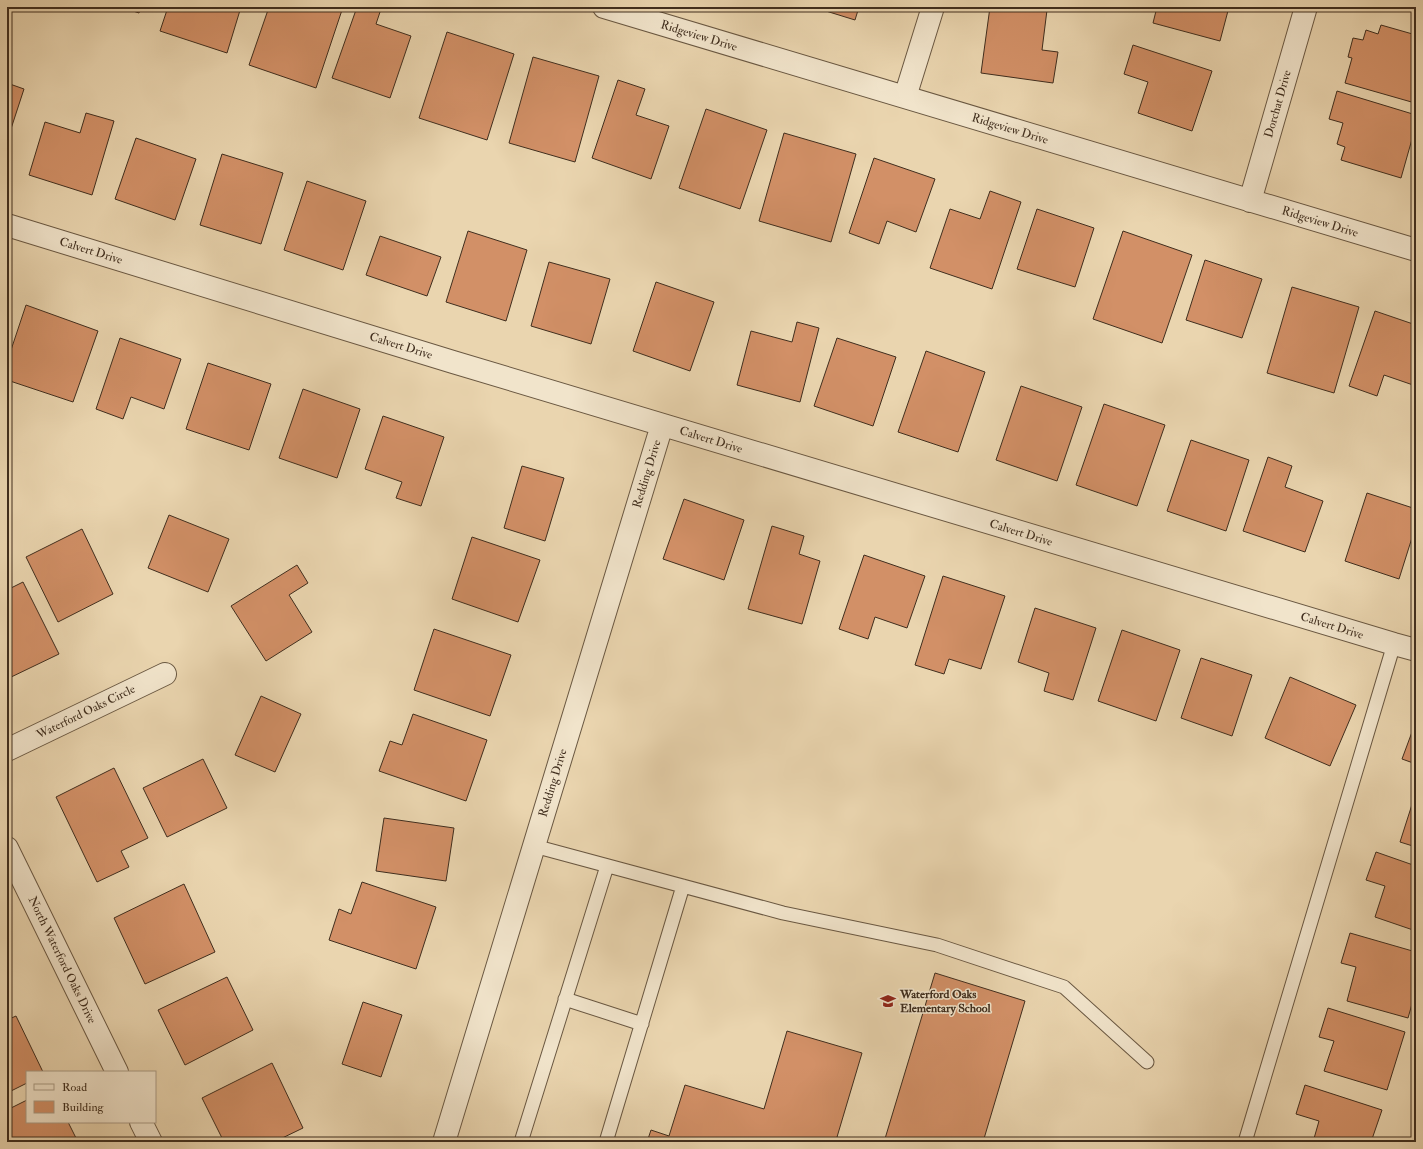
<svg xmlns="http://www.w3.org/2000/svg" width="1423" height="1149" viewBox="0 0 1423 1149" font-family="'IM FELL Double Pica',serif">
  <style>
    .building { fill: #d29067; stroke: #402e1e }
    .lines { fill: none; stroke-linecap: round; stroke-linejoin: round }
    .service-casing { stroke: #6a5842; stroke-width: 15 }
    .minor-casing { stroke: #6a5842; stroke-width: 24 }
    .service { stroke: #f1e4cb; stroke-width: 13 }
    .minor { stroke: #f1e4cb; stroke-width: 22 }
    .labels { text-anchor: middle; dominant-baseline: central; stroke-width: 3; stroke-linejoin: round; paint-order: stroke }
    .street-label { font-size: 12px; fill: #402e1e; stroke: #f1e4cb }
    .poi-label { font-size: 12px; font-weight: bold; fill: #402e1e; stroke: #f1e4cb; text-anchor: start }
  </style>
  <rect width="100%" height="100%" fill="#ead5af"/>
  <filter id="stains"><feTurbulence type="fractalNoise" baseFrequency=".005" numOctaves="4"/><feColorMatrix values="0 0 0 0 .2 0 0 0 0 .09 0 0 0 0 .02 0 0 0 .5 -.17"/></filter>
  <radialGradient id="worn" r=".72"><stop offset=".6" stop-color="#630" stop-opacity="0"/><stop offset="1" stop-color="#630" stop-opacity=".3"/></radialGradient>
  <!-- building -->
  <path class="building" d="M121,7H141L139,13Z
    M168,7H241L227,53L160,31Z
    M269,7H343L316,88L249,65Z
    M357,7H375L381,9L376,24L411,36L390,98L332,78Z
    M813,7H859L855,20Z
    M990,7H1024L1047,10L1042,50L1058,52L1053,83L981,73Z
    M1157,7H1229L1220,41L1153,23Z
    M1381,25L1416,35L1415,103L1345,83L1352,58L1348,57L1353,38L1363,40L1366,30L1378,34Z
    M447,32L514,54L487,140L419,118Z
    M1133,45L1212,71L1192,131L1138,113L1148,82L1124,74Z
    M533,57L599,76L575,162L509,143Z
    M618,80L645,89L636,115L669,126L651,179L592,158Z
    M7,83L24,89L7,141Z
    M1337,91L1416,115V125L1401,178L1341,160L1345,147L1337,144L1343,123L1329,119Z
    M706,109L767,130L740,209L679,188Z
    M86,113L114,121L92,195L29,175L45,122L80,133Z
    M784,133L856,154L831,242L759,221Z
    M136,138L196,159L175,220L115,199Z
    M222,154L283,173L261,244L200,225Z
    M874,158L935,179L916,232L887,221L879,244L849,233Z
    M307,181L366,201L343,270L284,250Z
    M990,191L1021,202L992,289L930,268L950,209L980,219Z
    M1037,209L1094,228L1075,287L1017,269Z
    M468,231L527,250L506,321L446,302Z
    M1123,231L1192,255L1162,343L1093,319Z
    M380,236L441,257L427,296L366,275Z
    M1205,260L1262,279L1242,338L1186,320Z
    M549,262L610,279L591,344L531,326Z
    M656,282L714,302L690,371L633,351Z
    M1292,287L1359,307L1334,393L1267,373Z
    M26,305L98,331L73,402L7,380V362Z
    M1375,311L1416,325V386L1384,375L1377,396L1349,386Z
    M797,322L819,328L800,402L737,385L751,331L792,342Z
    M120,338L181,359L164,409L131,397L123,419L96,409Z
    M837,338L896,357L873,426L814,406Z
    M926,351L985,372L958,452L898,432Z
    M208,363L271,384L249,450L186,429Z
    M1021,386L1082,407L1057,481L996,460Z
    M303,389L360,409L337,478L279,458Z
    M1104,404L1165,425L1137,506L1076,485Z
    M383,416L444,437L421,506L396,498L402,482L365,469Z
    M1191,440L1249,460L1226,531L1167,511Z
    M1268,457L1292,466L1285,487L1323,501L1305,552L1243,531Z
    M522,466L564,478L545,541L504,528Z
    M1367,493L1416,509V525L1399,579L1345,561Z
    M684,499L744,520L724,580L663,559Z
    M169,515L229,539L208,592L148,568Z
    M772,526L804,536L799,554L820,561L802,624L748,609Z
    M82,529L113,594L58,622L26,557Z
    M472,537L540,560L518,622L452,599Z
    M864,555L925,576L907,628L875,617L868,639L839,629Z
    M297,565L308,583L289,595L312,632L266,661L231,606Z
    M943,576L1005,596L981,669L949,659L944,674L915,665Z
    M23,582L59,654L7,679V590Z
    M1035,608L1096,628L1073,700L1044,691L1049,673L1018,662Z
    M434,629L511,655L490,716L414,690Z
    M1122,630L1180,650L1156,721L1098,701Z
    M1201,658L1252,675L1232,736L1181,718Z
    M1290,677L1356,705L1330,766L1265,738Z
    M261,696L301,714L275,772L235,755Z
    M413,714L487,740L466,801L379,771L390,741L402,745Z
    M1412,732L1416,734V764L1402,759Z
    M203,759L227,808L167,837L143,788Z
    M114,768L148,838L121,851L129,867L97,882L56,797Z
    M1416,792V847L1400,842Z
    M384,818L454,828L446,881L376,871Z
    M1376,852L1416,866V931L1375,917L1385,886L1366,880Z
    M362,882L436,907L416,969L329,940L339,909L351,914Z
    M184,884L215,952L145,984L114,918Z
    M1350,933L1416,952V990L1408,1018L1347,1001L1356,967L1341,963Z
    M935,973L1025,1001L983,1142H884Z
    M227,977L253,1030L185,1065L158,1010Z
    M363,1002L402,1015L381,1077L342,1064Z
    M1328,1008L1405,1032L1387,1090L1324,1071L1334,1041L1319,1037Z
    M16,1016L43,1072H27V1083L7,1093V1020Z
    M787,1031L862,1053L837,1137L853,1142H647L651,1130L669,1136L685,1085L764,1109Z
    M272,1063L303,1128L274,1142H224L202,1098Z
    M1305,1085L1382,1110L1371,1142H1313L1319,1121L1296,1114Z
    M27,1100V1122H68L78,1142H7V1110Z"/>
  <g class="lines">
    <defs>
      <path id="service" d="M534,846L783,913L937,945L1064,987L1147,1062
        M565,999L642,1024
        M521,1142L607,866
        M606,1142L683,886
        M1245,1142L1394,644"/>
      <path id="minor" d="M604,7L1416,250
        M905,97L933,7
        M1250,201L1306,7
        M7,225L453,362L1394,644L1416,650
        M7,750L165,674
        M7,848L117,1072
        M141,1122L151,1142
        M444,1142L662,425"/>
    </defs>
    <!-- service casing -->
    <use href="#service" class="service-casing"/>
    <!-- minor casing -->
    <use href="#minor" class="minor-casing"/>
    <!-- service -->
    <use href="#service" class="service"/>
    <!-- minor -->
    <use href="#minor" class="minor"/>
  </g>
  <!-- icons -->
  <defs>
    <symbol id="school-bare" viewBox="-9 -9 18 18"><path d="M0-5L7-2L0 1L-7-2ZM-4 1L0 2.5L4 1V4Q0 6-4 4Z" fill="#8f2418" stroke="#f1e4cb" stroke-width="2.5" paint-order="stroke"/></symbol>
  </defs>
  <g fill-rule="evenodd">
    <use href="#school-bare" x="877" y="990" width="22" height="22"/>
  </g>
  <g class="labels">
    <!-- street labels -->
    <g class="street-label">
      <text transform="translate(699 36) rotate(17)">Ridgeview Drive</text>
      <text transform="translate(1278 104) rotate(-74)">Dorchat Drive</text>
      <text transform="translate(1010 129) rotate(17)">Ridgeview Drive</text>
      <text transform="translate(1320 222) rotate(17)">Ridgeview Drive</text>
      <text transform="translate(91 251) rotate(17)">Calvert Drive</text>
      <text transform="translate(401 346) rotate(17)">Calvert Drive</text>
      <text transform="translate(711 440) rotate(17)">Calvert Drive</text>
      <text transform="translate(647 474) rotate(-73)">Redding Drive</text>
      <text transform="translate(1021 533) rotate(17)">Calvert Drive</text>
      <text transform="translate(1332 626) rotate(17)">Calvert Drive</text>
      <text transform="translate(86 712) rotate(-26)">Waterford Oaks Circle</text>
      <text transform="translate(553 783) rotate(-73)">Redding Drive</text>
      <text transform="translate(62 960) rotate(64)">North Waterford Oaks Drive</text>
    </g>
    <!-- poi labels -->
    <g class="poi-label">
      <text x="900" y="994">Waterford Oaks<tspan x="900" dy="14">Elementary School</tspan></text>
    </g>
  </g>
  <!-- margin -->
  <rect width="1423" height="1149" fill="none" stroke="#ead5af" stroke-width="24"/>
  <rect x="8" y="8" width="1407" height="1133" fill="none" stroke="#402e1e" stroke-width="2"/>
  <rect x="12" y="12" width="1399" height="1125" fill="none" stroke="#402e1e"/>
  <!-- legend -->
  <rect x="26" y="1071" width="130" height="52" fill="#f1e4cb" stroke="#aa9b86"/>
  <rect x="34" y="1084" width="20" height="6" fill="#f1e4cb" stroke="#aa9b86"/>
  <text x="62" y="1091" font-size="12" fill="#402e1e">Road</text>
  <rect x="34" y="1101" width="20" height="12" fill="#d29067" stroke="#aa9b86"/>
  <text x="62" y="1111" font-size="12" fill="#402e1e">Building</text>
  <rect width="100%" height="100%" filter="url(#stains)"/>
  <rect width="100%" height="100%" fill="url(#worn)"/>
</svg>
